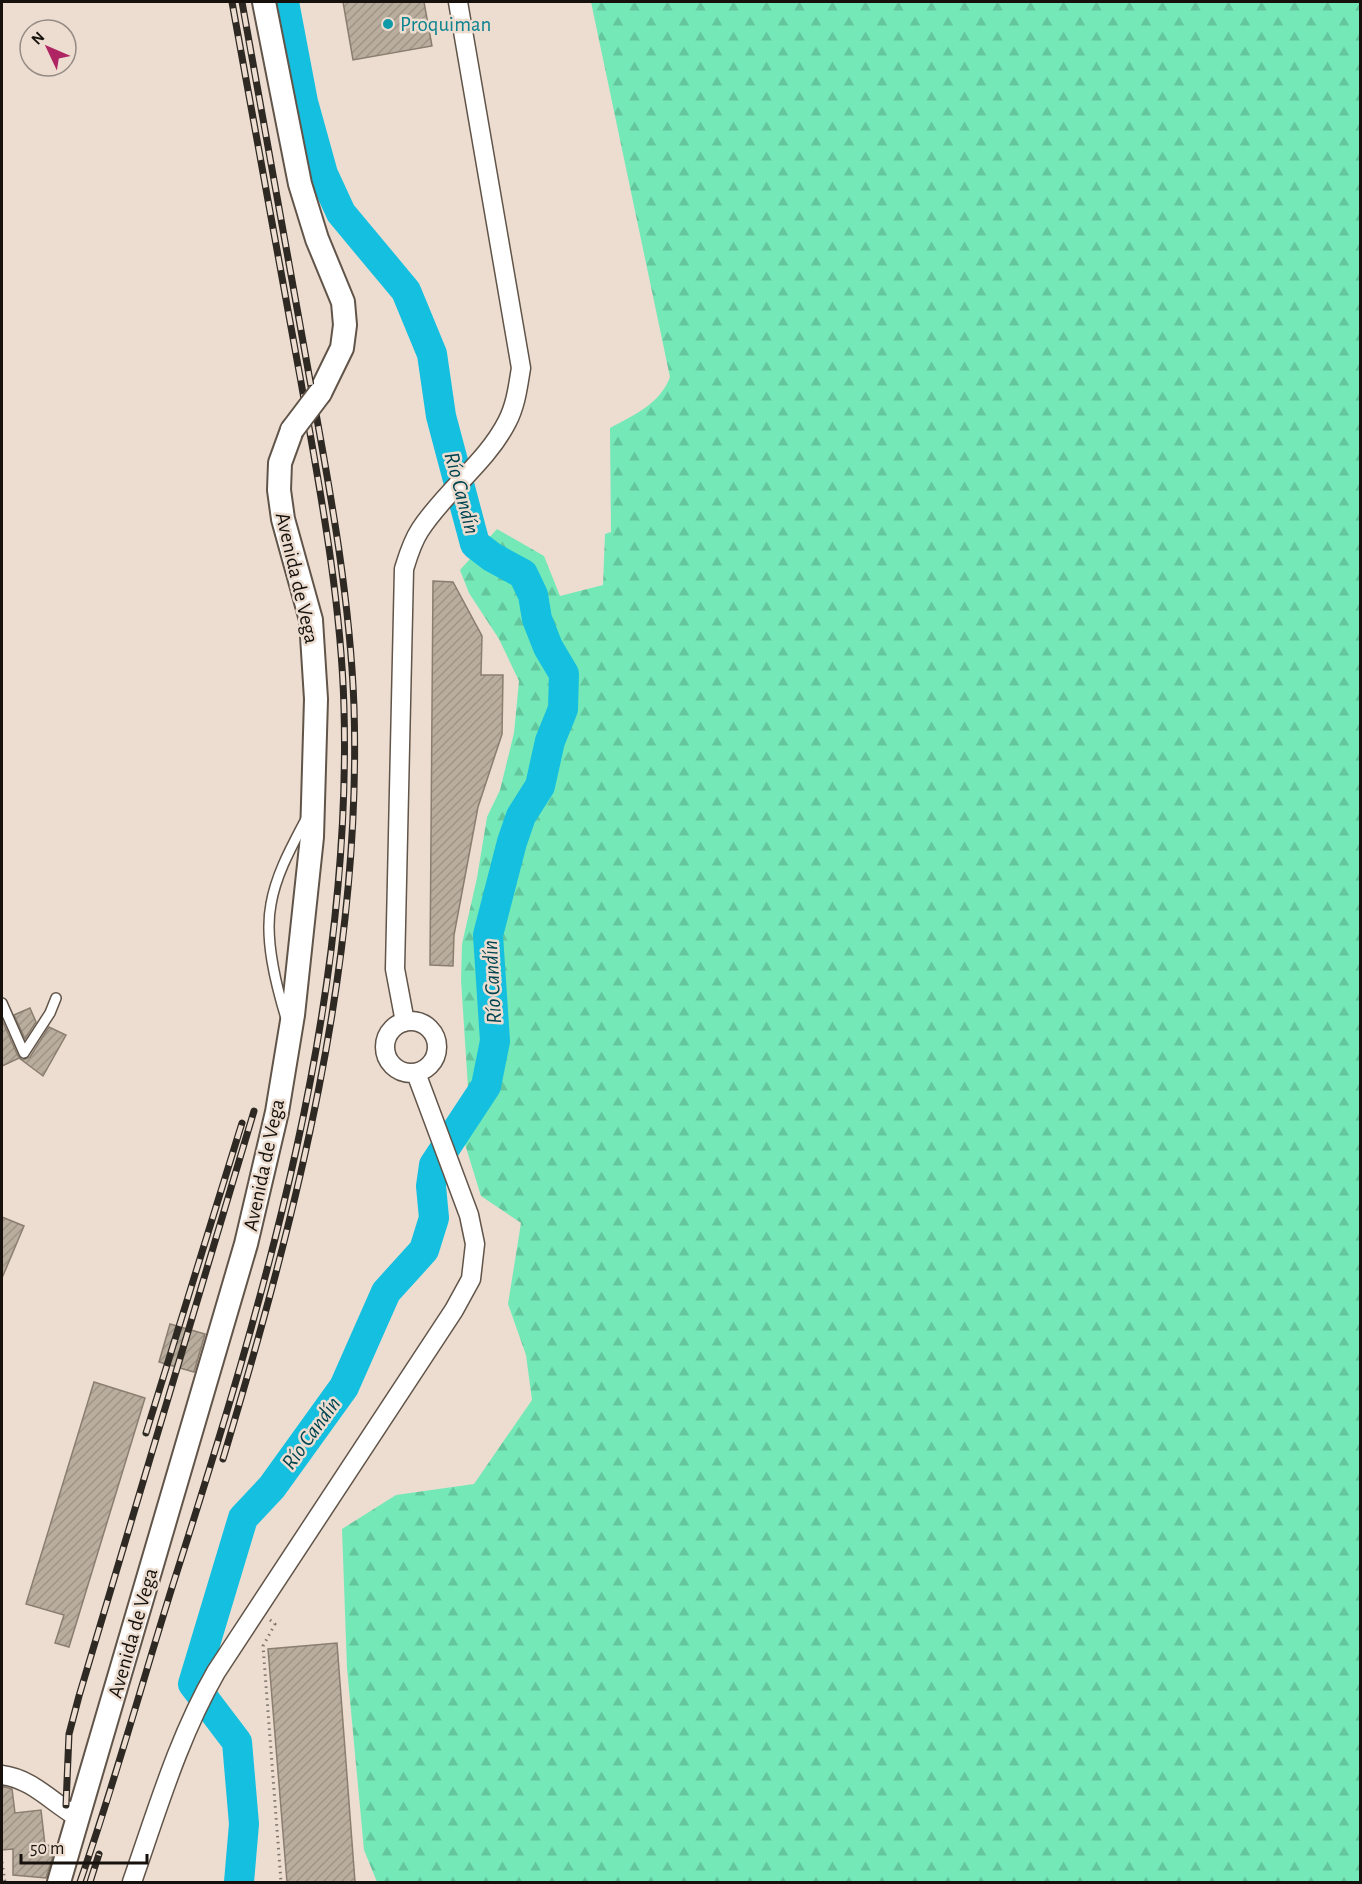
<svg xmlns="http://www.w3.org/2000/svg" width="1362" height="1884" viewBox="0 0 1362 1884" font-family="'Alegreya Sans',sans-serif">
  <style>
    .forest { fill: url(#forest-firs) }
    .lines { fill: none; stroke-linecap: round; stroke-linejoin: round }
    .river { stroke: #14bfdf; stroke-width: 30 }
    .building { fill: url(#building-hatch); stroke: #8a7e70; stroke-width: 1.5 }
    .service-casing { stroke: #615449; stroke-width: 12 }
    .minor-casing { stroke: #615449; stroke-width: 21 }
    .tertiary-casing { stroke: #615449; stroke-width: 26 }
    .path { stroke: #7f756c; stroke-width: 3; stroke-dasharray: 1.5 4.5; stroke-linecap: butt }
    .service { stroke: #fff; stroke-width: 9 }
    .minor { stroke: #fff; stroke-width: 18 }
    .tertiary { stroke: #fff; stroke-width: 22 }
    .rail-casing { stroke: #2f2923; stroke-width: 7 }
    .rail { stroke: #ecddd0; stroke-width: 4.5; stroke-dasharray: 14; stroke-linecap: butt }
    .tertiary-bridge-casing { stroke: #615449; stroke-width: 26; stroke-linecap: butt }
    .tertiary-bridge { stroke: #fff; stroke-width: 22 }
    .culture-dot { fill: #0f9aa8; stroke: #ecddd0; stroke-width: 2 }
    .labels { text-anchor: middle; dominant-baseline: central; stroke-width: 5; stroke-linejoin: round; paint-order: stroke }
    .culture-label { font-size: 21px; fill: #0d838f; stroke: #ecddd0; text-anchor: start }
    .street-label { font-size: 21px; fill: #16110c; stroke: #ecddd0 }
    .water-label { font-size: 22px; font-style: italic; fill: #004451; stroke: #ecddd0 }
  </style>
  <defs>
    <pattern id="forest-firs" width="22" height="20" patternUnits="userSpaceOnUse" patternTransform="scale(1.5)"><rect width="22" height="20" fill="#75e8b8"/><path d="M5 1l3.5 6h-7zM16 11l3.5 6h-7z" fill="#64c69d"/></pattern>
    <pattern id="building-hatch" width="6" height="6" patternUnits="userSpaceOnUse" patternTransform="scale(1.5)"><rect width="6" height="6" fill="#b9ad9e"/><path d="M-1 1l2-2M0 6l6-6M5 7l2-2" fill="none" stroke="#9e9487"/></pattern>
  </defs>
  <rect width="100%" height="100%" fill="#ecddd0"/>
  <!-- forest -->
  <path class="forest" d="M591,2H1360V1882H377L364,1850L347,1668L342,1529L396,1495L474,1484L532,1400L526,1355L508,1304L521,1223L481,1196L464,1141L468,1087L461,980L462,944L477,878L487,817L500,790L514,733L519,681L499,639L469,593L460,570L497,529L544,556L560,596L603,585L605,534L611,532L610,428C634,415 660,404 670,377Z"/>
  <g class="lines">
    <!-- river -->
    <path class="river" d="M239,1882L244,1824L237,1742L193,1684L243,1518L272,1487L344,1387L386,1292L424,1250L434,1218L431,1186L434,1165L486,1086L495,1041L488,935L512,842L521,816L540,786L550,741L563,709L564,674L548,647L537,619L533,595L523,574L492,557L475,544L441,416L432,354L406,291L341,213L323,174L303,102L284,2"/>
  </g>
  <!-- building -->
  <path class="building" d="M343,2H424L432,46L353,60Z
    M433,581L453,582L482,636L481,675H503L502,734L478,807L454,935L453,966L430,965Z
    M30,1008L36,1022L25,1039L14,1015Z
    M2,1020L18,1056L23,1060L30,1057L49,1027L66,1035L43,1076L19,1058L2,1066Z
    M2,1217L24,1226L2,1278Z
    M170,1324L205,1334L194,1372L159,1362Z
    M94,1382L145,1398L69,1647L55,1643L64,1615L26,1604Z
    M337,1643L355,1882H287L268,1649Z
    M2,1786L12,1789L15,1813L41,1810L45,1845L56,1846L46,1878L13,1875V1849L2,1850Z"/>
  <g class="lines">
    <defs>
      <path id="service" d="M2,1003L24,1053L50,1013L56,998
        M286,1018C276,985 264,939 271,904C276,874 292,846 306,819"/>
      <path id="minor" d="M385 1047a26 26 0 1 1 52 0a26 26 0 1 1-52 0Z
        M405,1022L395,969L404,569C408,556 412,542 420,530C445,491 486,463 507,422C516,405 518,386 521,368L458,2
        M2,1775C33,1779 52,1803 79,1818
        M132,1882C157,1811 178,1738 216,1672L454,1310L471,1279L475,1244L469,1215L416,1073"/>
      <path id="tertiary" d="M264,2L300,184L317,239L343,302L345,325L342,348L320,393
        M59,1882L246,1244L277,1112L293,1015L312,837L316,699L311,620L283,519L279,490L280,463L292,430"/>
    </defs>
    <!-- service casing -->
    <use href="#service" class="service-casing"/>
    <!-- minor casing -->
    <use href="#minor" class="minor-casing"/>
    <!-- tertiary casing -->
    <use href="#tertiary" class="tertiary-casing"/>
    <!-- path -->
    <path class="path" d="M270,1620L275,1624L263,1646L281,1882
      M2,1862L5,1882"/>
    <!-- service -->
    <use href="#service" class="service"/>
    <!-- minor -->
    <use href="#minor" class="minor"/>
    <!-- tertiary -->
    <use href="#tertiary" class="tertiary"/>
    <defs>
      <path id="rail" d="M146,1433L242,1123
        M223,1459C296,1216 362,963 354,707C350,595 329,485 309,375C287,251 264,126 242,2
        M66,1805L69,1734L79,1696L254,1111
        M80,1882C115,1782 143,1679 175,1578C265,1297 352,1006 344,708C341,599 320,490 301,382C278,255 255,129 232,2
        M90,1882L99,1854"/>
    </defs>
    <!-- rail casing -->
    <use href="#rail" class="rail-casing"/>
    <!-- rail -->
    <use href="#rail" class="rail"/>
    <defs>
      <path id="tertiary-bridge" d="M292,430L320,393"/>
    </defs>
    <!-- tertiary-bridge casing -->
    <use href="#tertiary-bridge" class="tertiary-bridge-casing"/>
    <!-- tertiary-bridge -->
    <use href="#tertiary-bridge" class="tertiary-bridge"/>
  </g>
  <!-- markers -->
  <circle class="culture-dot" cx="388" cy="24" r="6"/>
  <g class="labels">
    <!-- culture labels -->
    <g class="culture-label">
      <text x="400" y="24">Proquiman</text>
    </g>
    <!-- street labels -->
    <g class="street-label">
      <text transform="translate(297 578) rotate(77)">Avenida de Vega</text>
      <text transform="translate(264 1165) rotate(-78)">Avenida de Vega</text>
      <text transform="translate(133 1633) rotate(-74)">Avenida de Vega</text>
    </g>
    <!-- water labels -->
    <g class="water-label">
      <text transform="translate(462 493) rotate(75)">Río Candín</text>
      <text transform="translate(492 982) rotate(-93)">Río Candín</text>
      <text transform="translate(311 1433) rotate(-54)">Río Candín</text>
    </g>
  </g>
  <!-- border -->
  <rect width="1362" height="1884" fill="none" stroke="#16110c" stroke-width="6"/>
  <!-- north arrow -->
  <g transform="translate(48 48) rotate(314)"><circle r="28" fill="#ecddd0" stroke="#968b82" stroke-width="1.5"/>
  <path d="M0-4.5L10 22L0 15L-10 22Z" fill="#af2563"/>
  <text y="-9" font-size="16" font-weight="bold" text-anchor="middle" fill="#16110c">N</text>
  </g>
  <!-- scale -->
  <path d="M21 1854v9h126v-9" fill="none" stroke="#16110c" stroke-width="3"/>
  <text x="30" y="1854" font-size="18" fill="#16110c" stroke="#ecddd0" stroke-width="4.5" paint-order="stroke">50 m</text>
</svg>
